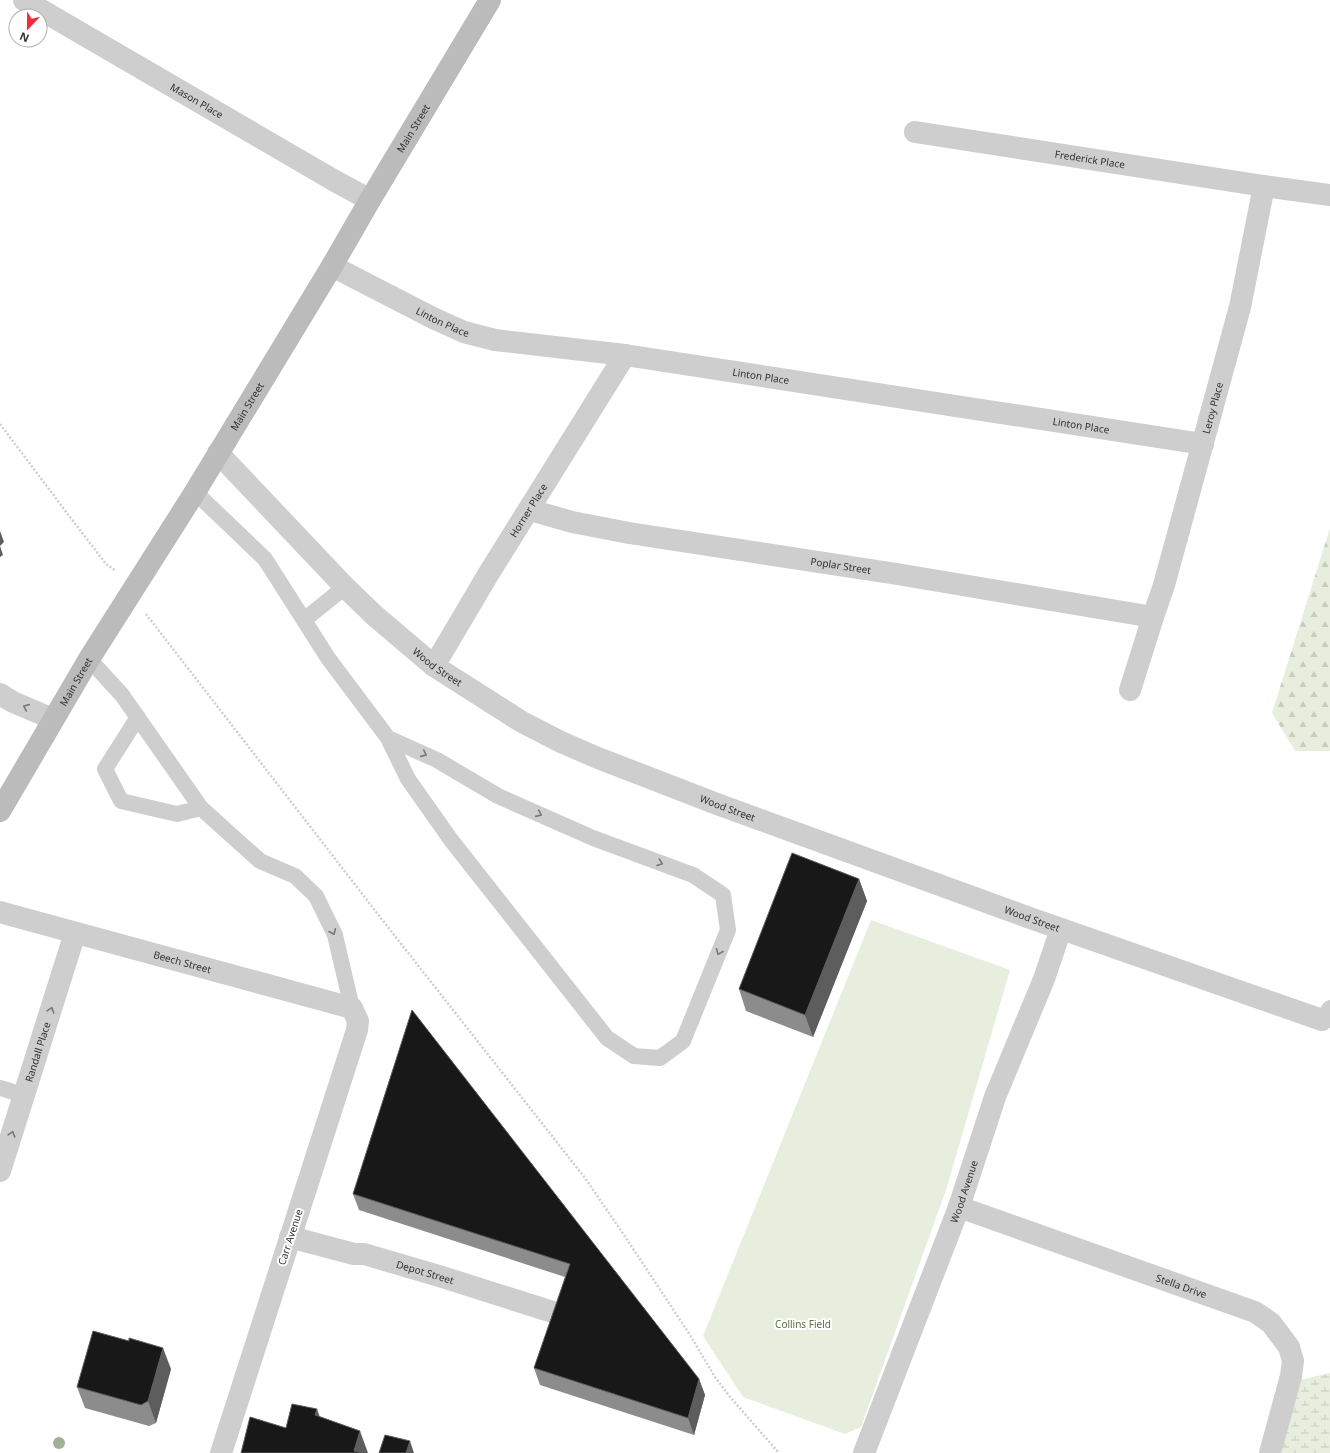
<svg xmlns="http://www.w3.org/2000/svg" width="1330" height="1453" viewBox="0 0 1330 1453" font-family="'Noto Sans',sans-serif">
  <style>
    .green { fill: #e7eede }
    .forest { fill: url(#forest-firs) }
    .wetland { fill: url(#wetland-marsh) }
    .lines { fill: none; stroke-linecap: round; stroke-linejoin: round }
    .path { stroke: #cecece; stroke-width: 2.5; stroke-dasharray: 2 2; stroke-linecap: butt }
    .lane { stroke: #cecece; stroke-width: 16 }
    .street { stroke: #cecece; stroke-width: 22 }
    .secondary { stroke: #bbb; stroke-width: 22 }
    .tree { fill: #a2b093 }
    .wall { fill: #8c8c8c }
    .shaded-wall { fill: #5d5d5d }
    .building { fill: #181818; stroke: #5d5d5d }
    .oneway { stroke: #787878 }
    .labels { text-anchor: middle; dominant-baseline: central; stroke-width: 4; stroke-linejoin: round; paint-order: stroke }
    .street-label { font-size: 10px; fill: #313131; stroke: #fff }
    .park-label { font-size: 10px; fill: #55703b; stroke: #fff }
  </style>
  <defs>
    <pattern id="forest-firs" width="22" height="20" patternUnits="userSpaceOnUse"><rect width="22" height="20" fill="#e7eede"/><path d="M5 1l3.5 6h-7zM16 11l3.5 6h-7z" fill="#c7cdbf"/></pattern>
    <pattern id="wetland-marsh" width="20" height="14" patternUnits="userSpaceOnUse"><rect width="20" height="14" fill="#e7eede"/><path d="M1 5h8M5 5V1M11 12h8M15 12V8" fill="none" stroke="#c7cdbf"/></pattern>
  </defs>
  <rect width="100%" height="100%" fill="#fff"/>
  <!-- green -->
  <path class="green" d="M871,920L1010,970L947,1187L861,1427L845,1434L743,1397L703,1336Z"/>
  <!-- forest -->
  <path class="forest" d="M1330,528V751H1295L1272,713Z"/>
  <!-- wetland -->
  <path class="wetland" d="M1330,1373V1453H1269L1287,1383Z"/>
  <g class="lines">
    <!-- path -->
    <path class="path" d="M0,424L70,517L106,564L116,571
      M146,614L380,917L585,1178L626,1238L690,1335L715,1377L730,1397L779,1453"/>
    <!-- lane -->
    <path class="lane" d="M195,492L265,559L328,658L388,738L408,779L451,840L607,1038L634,1056L660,1058L683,1041L728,930L723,895L693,875L593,838L498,796L437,760L388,738
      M304,620L345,587
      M89,659L122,695L201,808L177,814L121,801L105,769L138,717
      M201,808L260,861L295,876L316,896L335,935L352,1008
      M1322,1020L1330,1008
      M0,1088L23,1095"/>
    <!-- street -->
    <g class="street">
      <path id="s1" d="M24,0L335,181L370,200"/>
      <path id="s2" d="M915,132L1264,186L1330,195"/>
      <path id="s3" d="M332,266L433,318L464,332L495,340L625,355L1203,444"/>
      <path id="s4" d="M218,453L345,587L374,615L434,666L522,722L561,742L598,758L717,804L1030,918L1322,1020"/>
      <path id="s5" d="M530,510L572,522L629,533L897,574L1153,617"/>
      <path id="s6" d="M434,666L489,573L625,355"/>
      <path id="s7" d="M1130,690L1153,617L1164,585L1240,307L1264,186"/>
      <path d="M0,694L13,702L53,719"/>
      <path id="s8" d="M0,912L352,1008L358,1021L357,1030L221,1453"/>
      <path id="s9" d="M0,1171L75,933"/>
      <path id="s10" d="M959,1207L1255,1312L1271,1323L1289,1347L1293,1361L1291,1376L1270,1453"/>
      <path id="s11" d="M290,1237L354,1254H364L439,1276L559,1314"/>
      <path id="s12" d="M864,1453L959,1207L995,1097L1044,979L1061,929"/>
    </g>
    <!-- secondary -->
    <path class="secondary" id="s13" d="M0,811L89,659L195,492L332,266L370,200L490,0"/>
  </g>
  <!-- trees -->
  <circle class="tree" cx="59" cy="1443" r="6"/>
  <!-- wall -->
  <path class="wall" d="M859,879L867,901L813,1037L746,1011L739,989Z
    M412,1010L699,1379L705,1395L694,1435L540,1385L534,1368L565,1277L359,1210L353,1194Z
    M171,1369L156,1423L149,1426L85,1408L77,1387Z"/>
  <!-- shaded-wall -->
  <path class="shaded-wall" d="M0,531L4,542L0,546Z
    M0,546L3,555L0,557Z
    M859,879L867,901L813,1037L805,1015Z
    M163,1348L171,1369L156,1423L148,1401Z
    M699,1379L705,1395L694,1435L688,1418Z
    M317,1409L325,1431L315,1415Z
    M360,1431L368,1453H355L354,1451Z
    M410,1441L414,1453H406Z"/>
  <!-- building -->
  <path class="building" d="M792,853L859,879L805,1015L739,989Z
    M412,1010L699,1379L688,1418L534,1368L570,1264L353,1194Z
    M93,1331L129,1341V1338L163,1348L148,1401L141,1405L77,1387Z
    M292,1404L317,1409L315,1415L360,1431L354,1451L362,1453H241L250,1417L286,1428Z
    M385,1435L410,1441L406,1453H379Z"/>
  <!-- one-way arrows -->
  <defs><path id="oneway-chevron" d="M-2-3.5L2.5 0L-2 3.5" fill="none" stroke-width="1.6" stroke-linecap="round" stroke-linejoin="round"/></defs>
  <g class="oneway">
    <use href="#oneway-chevron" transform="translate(26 707) rotate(-156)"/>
    <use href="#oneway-chevron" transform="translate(424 754) rotate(24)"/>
    <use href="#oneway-chevron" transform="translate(539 814) rotate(24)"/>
    <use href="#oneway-chevron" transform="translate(660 863) rotate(20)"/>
    <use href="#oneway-chevron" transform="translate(333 932) rotate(67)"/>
    <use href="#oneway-chevron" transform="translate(719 952) rotate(112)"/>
    <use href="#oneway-chevron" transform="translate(51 1010) rotate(-72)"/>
    <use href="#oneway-chevron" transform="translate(12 1134) rotate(-73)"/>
  </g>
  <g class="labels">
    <!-- street labels -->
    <g class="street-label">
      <text stroke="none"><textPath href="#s1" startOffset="200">Mason Place</textPath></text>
      <text stroke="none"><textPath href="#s13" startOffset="798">Main Street</textPath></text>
      <text stroke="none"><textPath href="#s2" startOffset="177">Frederick Place</textPath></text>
      <text stroke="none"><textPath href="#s3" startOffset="124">Linton Place</textPath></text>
      <text stroke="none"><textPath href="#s3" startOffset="448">Linton Place</textPath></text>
      <text stroke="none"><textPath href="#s13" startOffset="474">Main Street</textPath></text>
      <text stroke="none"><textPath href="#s7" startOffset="294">Leroy Place</textPath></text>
      <text stroke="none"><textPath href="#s3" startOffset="772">Linton Place</textPath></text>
      <text stroke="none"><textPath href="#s6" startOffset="182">Horner Place</textPath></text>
      <text stroke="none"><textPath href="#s5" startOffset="316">Poplar Street</textPath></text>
      <text stroke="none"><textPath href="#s4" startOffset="307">Wood Street</textPath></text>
      <text stroke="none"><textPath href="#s13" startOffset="150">Main Street</textPath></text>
      <text stroke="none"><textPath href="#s4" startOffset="631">Wood Street</textPath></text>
      <text stroke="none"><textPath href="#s4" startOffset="955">Wood Street</textPath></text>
      <text stroke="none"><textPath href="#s8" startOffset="189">Beech Street</textPath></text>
      <text stroke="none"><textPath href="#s9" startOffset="125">Randall Place</textPath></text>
      <text stroke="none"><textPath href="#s12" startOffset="280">Wood Avenue</textPath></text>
      <text transform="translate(290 1237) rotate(-72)">Carr Avenue</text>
      <text stroke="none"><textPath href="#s11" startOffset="140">Depot Street</textPath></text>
      <text stroke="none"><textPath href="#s10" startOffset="236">Stella Drive</textPath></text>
    </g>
    <!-- park labels -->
    <g class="park-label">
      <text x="803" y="1324">Collins Field</text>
    </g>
  </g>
  <!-- north arrow -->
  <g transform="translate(28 28) rotate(202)"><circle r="19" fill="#ffffff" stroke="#adadad"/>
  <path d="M0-3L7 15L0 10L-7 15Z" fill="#f02b3d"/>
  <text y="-6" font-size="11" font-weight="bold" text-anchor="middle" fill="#313131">N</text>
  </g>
</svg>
